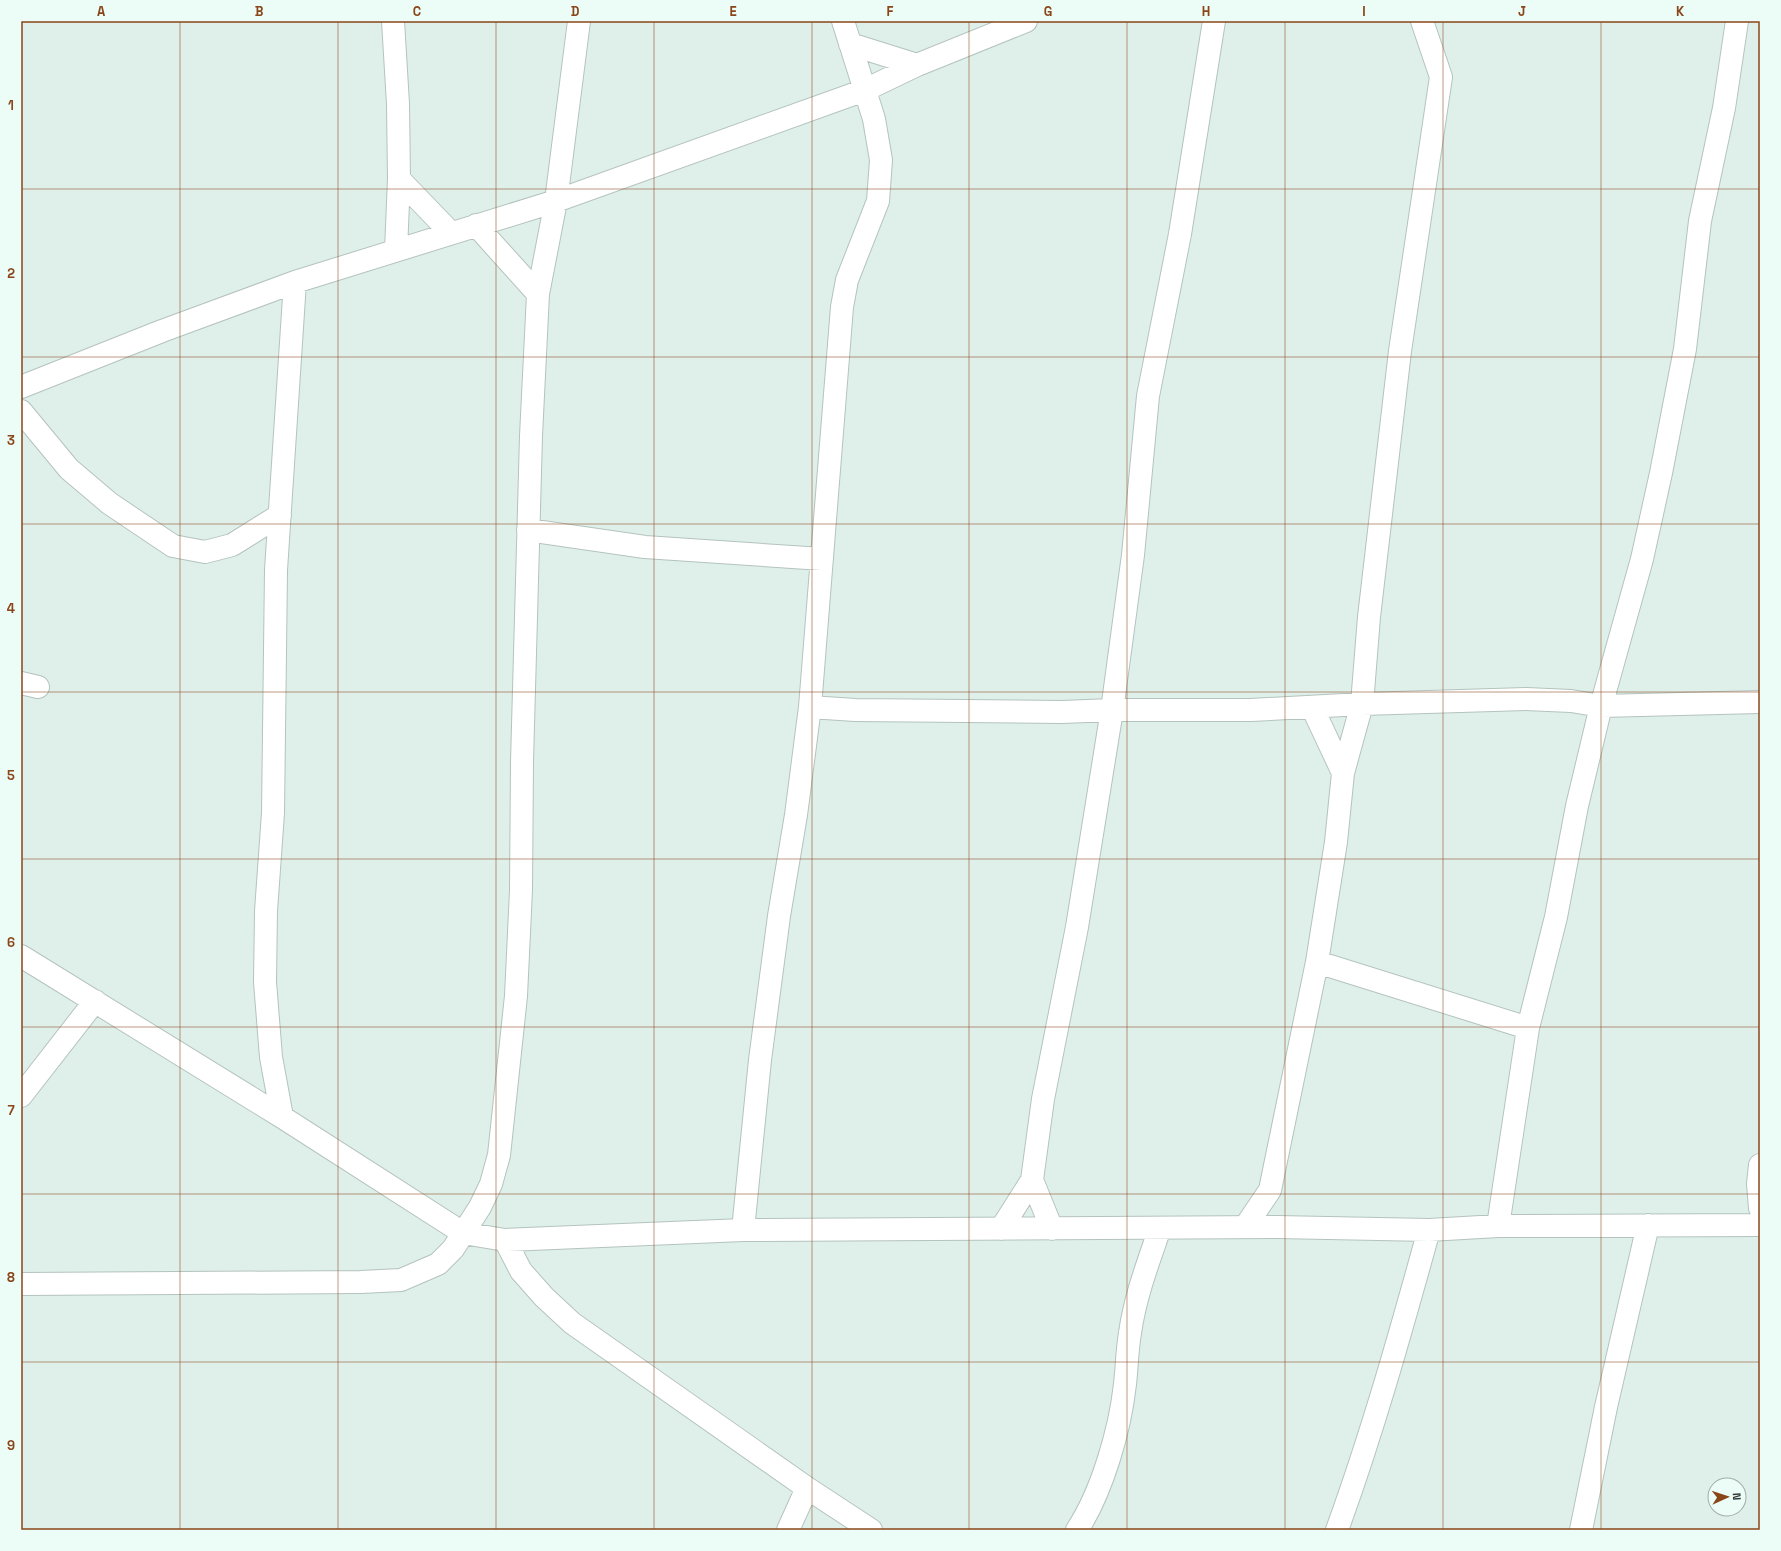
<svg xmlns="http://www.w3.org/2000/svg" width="1781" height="1551" viewBox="0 0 1781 1551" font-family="'Space Grotesk',sans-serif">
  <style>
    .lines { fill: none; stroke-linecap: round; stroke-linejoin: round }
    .minor-casing { stroke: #b4c3be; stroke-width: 24 }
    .minor { stroke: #fff; stroke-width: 22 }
    .grid { fill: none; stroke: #8a4619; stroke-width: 1; stroke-opacity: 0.55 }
    .neatline { fill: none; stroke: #8a4619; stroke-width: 1.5 }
    .grid-label { font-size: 13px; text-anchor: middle; font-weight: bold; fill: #8a4619 }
  </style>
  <rect width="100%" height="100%" fill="#dfefea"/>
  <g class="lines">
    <defs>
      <path id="minor" d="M393,21L398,104L399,179L396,250
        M850,44L917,65
        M399,179L451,233
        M476,225L538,294
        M21,387L162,331L295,282L556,201L865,90L917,65L1026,21
        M21,411L69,469L109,503L173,546L205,552L232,545L280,515
        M528,530L645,547L822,559
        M21,683L38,687
        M810,707L855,710L1062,712L1112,710H1251L1362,704L1526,699L1571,701L1601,706L1760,702
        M1312,707L1343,773
        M21,956L282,1117L463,1233L505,1240L743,1230L1277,1227L1429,1230L1498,1226L1760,1225
        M1317,962L1528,1028
        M21,1096L95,1001
        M282,1117L271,1057L265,982L266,911L273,813L276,570L295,282
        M1760,1165L1758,1184L1760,1208
        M1032,1180L1052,1229
        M1498,1226L1528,1028L1556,917L1577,806L1601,706L1642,559L1661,473L1685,349L1700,221L1724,108L1737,21
        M1245,1227L1270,1190L1317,962L1336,842L1343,773L1362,704L1369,617L1400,351L1441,77L1422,21
        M1001,1229L1032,1180L1043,1099L1077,927L1112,710L1133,555L1148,396L1180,234L1214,21
        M743,1230L760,1060L779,916L796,815L810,707L842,307L847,280L878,201L881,160L874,119L843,21
        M505,1240L521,1271L544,1297L572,1323L807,1488L871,1530
        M21,1284L361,1282L401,1280L438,1264L453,1249L480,1207L491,1184L499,1155L516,996L521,890L522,762L531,436L538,294L556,201L579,21
        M788,1530L807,1488
        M1077,1530C1102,1492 1120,1430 1125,1384C1127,1367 1127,1350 1130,1333C1135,1297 1148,1263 1160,1228
        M1337,1530C1373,1431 1401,1331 1429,1230
        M1581,1530L1606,1407L1648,1225"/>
    </defs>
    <!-- minor casing -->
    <use href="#minor" class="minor-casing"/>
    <!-- minor -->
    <use href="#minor" class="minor"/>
  </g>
  <!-- grid -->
  <path class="grid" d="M180,21V1530M338,21V1530M496,21V1530M654,21V1530M812,21V1530M969,21V1530M1127,21V1530M1285,21V1530M1443,21V1530M1601,21V1530M21,189H1760M21,357H1760M21,524H1760M21,692H1760M21,859H1760M21,1027H1760M21,1194H1760M21,1362H1760"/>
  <!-- border -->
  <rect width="1781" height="1551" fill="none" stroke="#ecfcf7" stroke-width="44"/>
  <!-- north arrow -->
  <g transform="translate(1727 1497) rotate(87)"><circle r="19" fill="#ecfcf7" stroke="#a2aeaa"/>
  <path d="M0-3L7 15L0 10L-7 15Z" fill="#8a4619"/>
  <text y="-6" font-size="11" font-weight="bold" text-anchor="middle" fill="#333937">N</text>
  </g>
  <rect x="22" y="22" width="1737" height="1507" class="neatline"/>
  <g class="grid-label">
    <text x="101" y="16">A</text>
    <text x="259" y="16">B</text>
    <text x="417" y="16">C</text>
    <text x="575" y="16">D</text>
    <text x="733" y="16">E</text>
    <text x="890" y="16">F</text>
    <text x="1048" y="16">G</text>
    <text x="1206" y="16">H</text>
    <text x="1364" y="16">I</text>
    <text x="1522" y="16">J</text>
    <text x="1680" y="16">K</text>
    <text x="11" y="110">1</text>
    <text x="11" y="278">2</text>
    <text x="11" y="445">3</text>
    <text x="11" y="613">4</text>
    <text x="11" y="780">5</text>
    <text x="11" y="947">6</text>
    <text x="11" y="1115">7</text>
    <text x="11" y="1282">8</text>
    <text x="11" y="1450">9</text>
  </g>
</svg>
